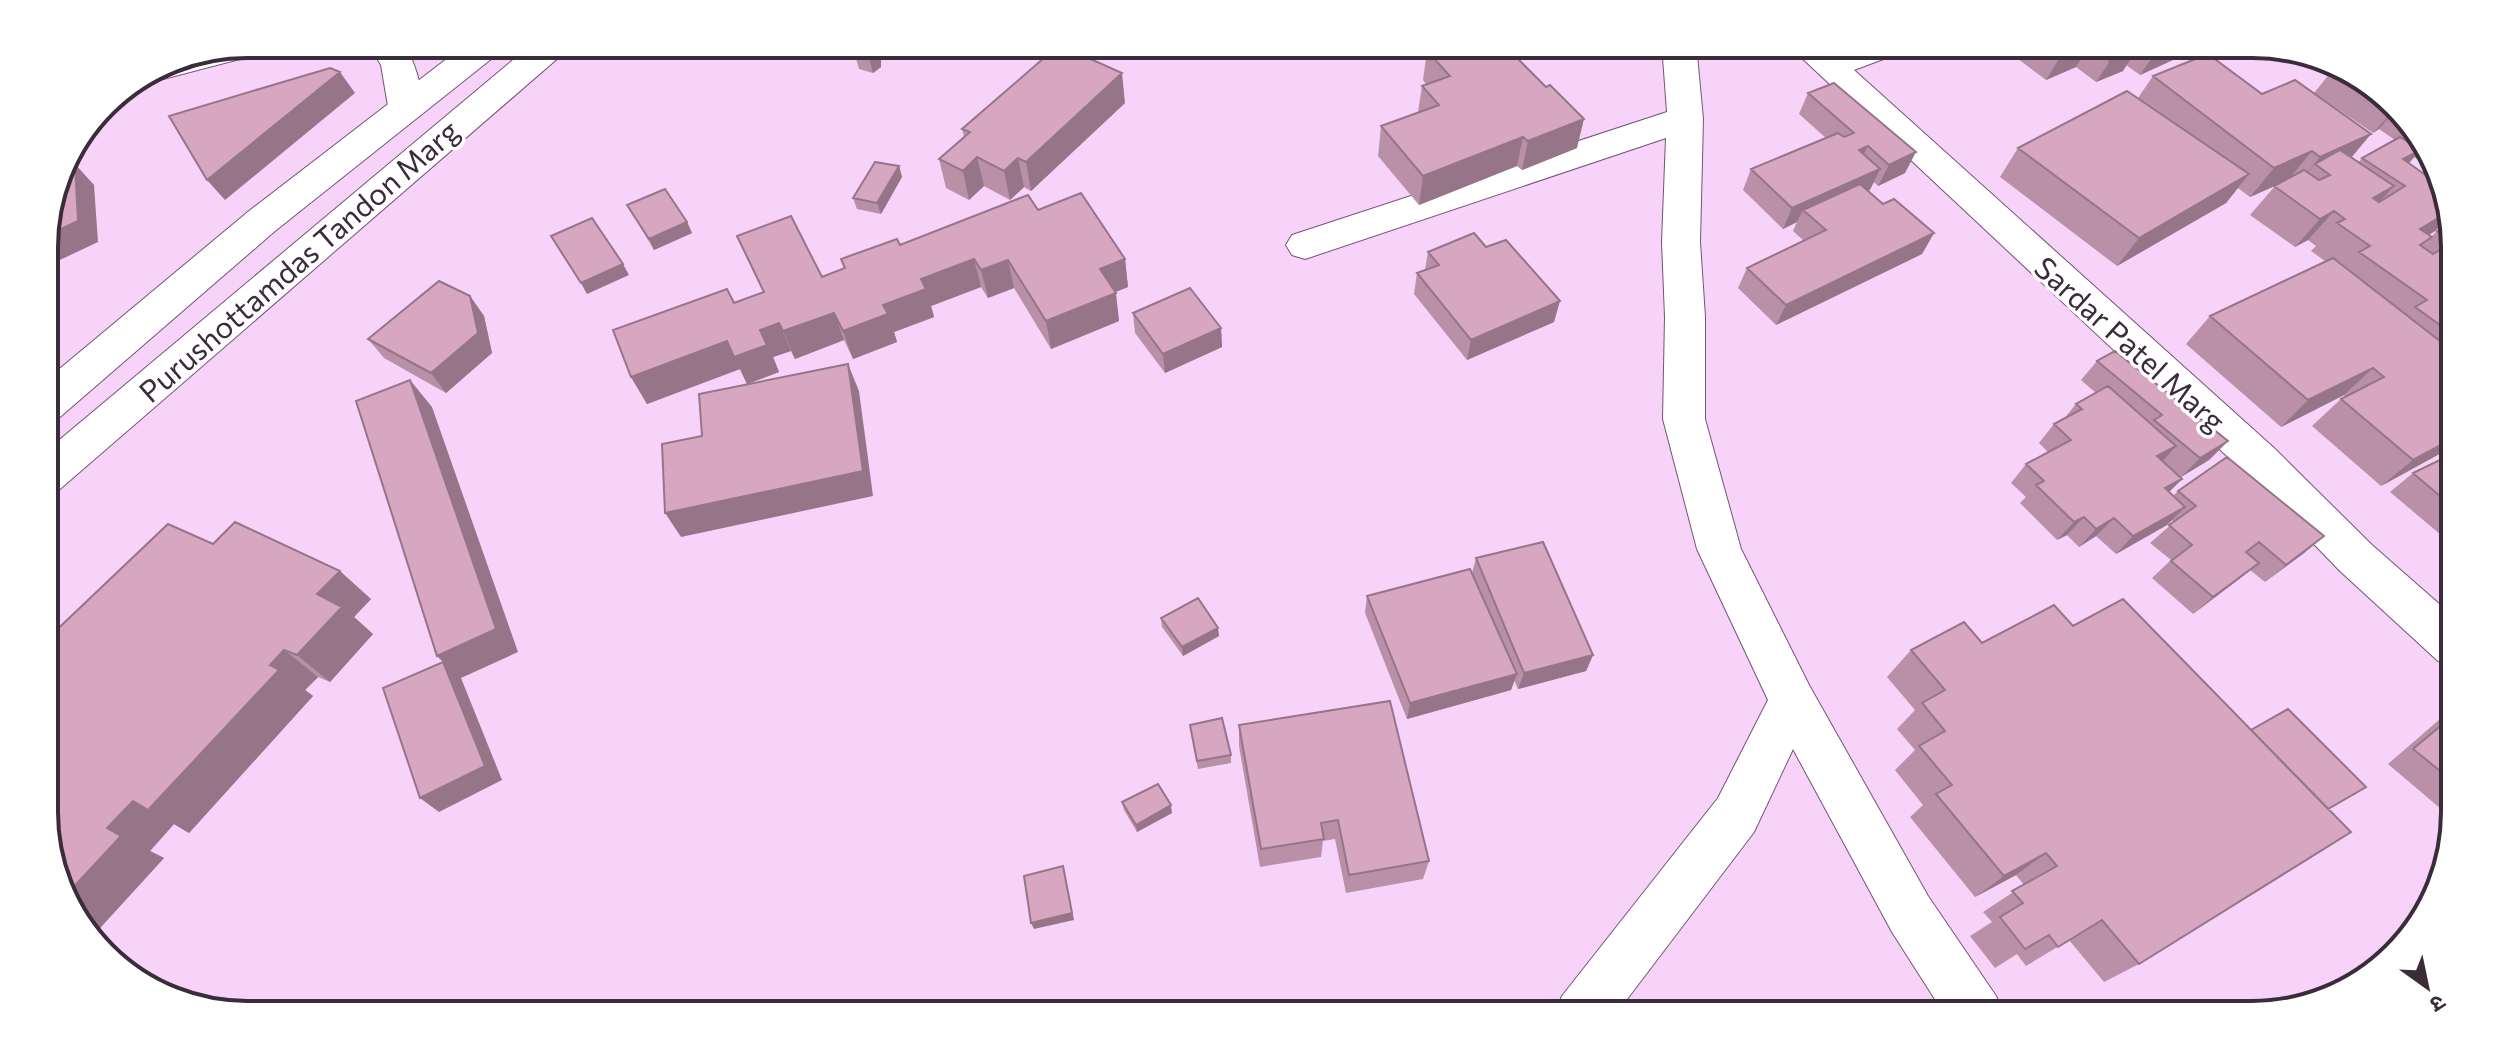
<svg xmlns="http://www.w3.org/2000/svg" width="2499" height="1059" viewBox="0 0 2499 1059" font-family="Commissioner,'Noto Sans Devanagari',sans-serif">
  <style>
    .lines { fill: none; stroke-linecap: round; stroke-linejoin: round }
    .minor-casing { stroke: #735476; stroke-width: 2 }
    .major-casing { stroke: #735476; stroke-width: 2 }
    .minor { fill: #fff; fill-rule: evenodd }
    .major { fill: #fff; fill-rule: evenodd }
    .wall { fill: #b990a7; fill-rule: evenodd }
    .shaded-wall { fill: #967588 }
    .building { fill: #d7a7c2; stroke: #967588; stroke-width: 2 }
    .labels { text-anchor: middle; dominant-baseline: central; stroke-width: 7; stroke-linejoin: round; paint-order: stroke }
    .street-label { font-size: 30px; fill: #3a2c3b; stroke: #fff }
    .rim { fill: none; stroke: #3a2c3b; stroke-width: 4 }
  </style>
  <rect width="100%" height="100%" fill="#f7d3fa"/>
  <g class="lines">
    <defs>
      <path id="minor" d="M247,44H271L266,52L148,83L136,80L169,59Z
        M368,44H404C416,64 420,83 424,106L418,114L406,118L394,114L388,106L381,65Z
        M1662,44H1696L1703,119L1700,242L1705,317V419L1741,549L1809,685L1928,896L1996,996L2004,1015H1945L1892,932L1793,749L1754,832L1615,1015H1554L1562,996L1718,798L1768,700L1697,549L1663,419L1665,317L1662,242L1666,138L1305,259L1292,255L1286,245L1292,235L1667,112Z
        M1787,44H1825L1834,53L1857,44H1907L1902,52L1854,70L2274,448L2372,545L2454,617L2455,666L2438,661L2340,571L2244,472Z"/>
      <path id="major" d="M466,44H505L500,52L275,231L60,417L45,421V381L249,211Z
        M532,44H570L565,52L60,489L45,495V452Z"/>
    </defs>
    <!-- minor casing -->
    <use href="#minor" class="minor-casing"/>
    <!-- major casing -->
    <use href="#major" class="major-casing"/>
    <!-- minor -->
    <use href="#minor" class="minor"/>
    <!-- major -->
    <use href="#major" class="major"/>
  </g>
  <!-- wall -->
  <path class="wall" d="M852,44H877L881,60V67L873,73L859,69Z
    M2014,44H2208L2140,75L2126,65L2123,71L2096,82L2076,67L2046,80L2009,52Z
    M1427,51L1577,148L1522,170L1517,166L1419,205L1378,156L1381,126L1418,112L1422,86L1426,84L1423,80Z
    M2340,67L2413,123L2432,168L2414,157L2409,163L2438,184L2451,215L2435,231L2429,235L2431,237L2437,231L2453,222L2454,446L2381,486L2312,426L2341,399L2346,397L2344,395L2281,427L2186,344L2210,316L2325,261L2311,251L2316,246L2308,240L2295,247L2250,215L2275,186L2250,197L2238,188L2226,203L2117,266L2000,177L2018,148L2138,98L2153,76L2351,158L2358,163L2362,158L2395,140L2379,129L2373,133L2314,93L2331,72ZM2417,135L2410,143L2407,141Z
    M1808,93L1905,173L1878,186L1874,182L1868,191L1883,204L1934,233L1922,254L1776,325L1738,288L1747,268L1804,241L1793,231L1797,222L1783,229L1743,190L1751,169L1826,138L1799,114Z
    M1125,103L1031,191L1024,187L1010,200L984,186L969,200L946,188L939,159L964,137L962,129Z
    M899,166L902,177L881,214L857,209L853,198Z
    M627,205L687,222L692,233L654,250Z
    M1038,210L1125,259L1128,287L1115,292L1119,321L1051,349L1014,288L988,298L981,287L931,306L934,317L894,332L897,342L853,359L844,340L795,359L791,351L773,357L779,372L747,384L740,369L647,404L631,377L734,303L763,292L737,236L822,277L844,268L841,259Z
    M1486,247L1554,322L1467,360L1414,294L1417,273L1425,270L1428,252Z
    M470,296L484,316L492,353L446,393L384,358L368,339Z
    M1133,313L1221,328L1222,347L1165,373L1135,333Z
    M2097,361L2228,441L2209,460L2181,477L2162,461L2182,479L2169,492L2173,496L2178,491L2324,536L2265,582L2250,570L2193,614L2152,578L2171,560L2150,543L2174,522L2172,520L2167,525L2116,554L2096,536L2079,547L2067,535L2057,540L2020,503L2026,497L2011,483L2026,464L2048,452L2039,443L2054,424L2063,420L2076,404L2096,393L2081,380Z
    M2454,453V546L2390,492L2413,473Z
    M213,544L371,599L354,617L373,634L330,682L318,677L305,690L313,696L189,833L174,824L150,851L164,858L90,939Z
    M1476,558L1593,655L1586,671L1518,689L1514,680L1511,690L1407,719L1365,613L1367,596L1472,573Z
    M1161,618L1219,636L1183,656L1162,627Z
    M2073,626L2328,809L2139,964L2104,982L2069,940L2026,966L2017,954L1995,968L1970,936L1992,922L1983,912L2024,885L2016,875L1975,897L1910,817L1923,805L1895,770L1915,750L1897,729L1915,710L1887,677L1911,650L1982,643Z
    M2455,706V813L2454,820L2388,764Z
    M1190,725L1231,755V763L1198,769Z
    M1239,725L1429,861L1423,879L1346,893L1335,839L1323,841L1321,857L1260,867L1239,746Z
    M1122,802L1172,813L1137,832L1124,810Z"/>
  <!-- shaded-wall -->
  <path class="shaded-wall" d="M865,44H877L881,60V67L873,73Z
    M2163,44H2208L2140,75L2160,46Z
    M2089,46L2076,67L2046,80L2059,59Z
    M2137,49L2123,71L2096,82L2110,61Z
    M340,72L355,93L225,200L207,180Z
    M1122,73L1125,103L1031,191L1026,162Z
    M2395,110L2379,129L2373,133L2392,112Z
    M1584,119L1577,148L1522,170L1528,141Z
    M2415,128L2418,134L2401,144Z
    M2371,134L2346,164H2315L2296,186L2320,157Z
    M1523,137L1517,166L1419,205L1423,176Z
    M1868,146L1857,167L1859,150Z
    M2421,150L2394,179L2403,159Z
    M2312,151L2288,180L2250,197L2274,168Z
    M1916,152L1905,173L1878,186L1889,165Z
    M977,157L984,186L969,200L963,171Z
    M1018,158L1024,187L1010,200L1004,171Z
    M75,164L94,185L98,242L45,267L44,237Z
    M899,166L902,177L881,214L877,203Z
    M1880,169L1870,190L1810,217L1803,210L1797,222L1783,229L1792,208Z
    M2249,174L2226,203L2117,266L2139,238Z
    M2394,186L2367,215L2373,198Z
    M2334,211L2308,240L2295,247L2320,219Z
    M2450,211L2451,215L2435,231L2392,257L2420,229Z
    M687,222L692,233L654,250L649,239Z
    M1934,233L1922,254L1776,325L1786,305Z
    M974,259L981,287L931,306L934,317L894,332L897,342L853,359L843,331L883,305L921,279Z
    M1125,259L1128,287L1103,297L1100,269Z
    M1008,260L1014,288L988,298L981,270Z
    M623,264L629,275L587,294L581,283Z
    M1116,293L1119,321L1051,349L1046,321Z
    M470,296L484,316L492,353L446,393L431,373Z
    M1560,301L1554,322L1467,360L1471,340Z
    M834,313L844,340L795,359L783,331Z
    M779,323L791,351L773,357L779,372L747,384L740,369L647,404L631,377Z
    M1221,328L1222,347L1165,373L1163,354Z
    M848,364L859,391L873,496L681,537L665,513Z
    M2373,368L2344,395L2281,427L2308,400Z
    M410,380L432,407L518,652L461,678L502,780L439,812L420,798L443,662L437,656Z
    M2454,438V446L2381,486L2413,460Z
    M2228,441L2209,460L2181,477L2200,458Z
    M2176,446L2159,465L2157,456Z
    M2182,479L2164,497L2165,488Z
    M2185,507L2167,525L2116,554L2133,536Z
    M2084,517L2067,535L2057,540L2074,522Z
    M2114,518L2096,536L2079,547L2096,529Z
    M2324,536L2303,554L2265,582L2286,565Z
    M2259,563L2238,580L2193,614L2213,597Z
    M340,571L371,599L354,617L373,634L330,682L297,655L317,594Z
    M1218,628L1219,636L1183,656L1182,647Z
    M284,650L318,677L305,690L313,696L189,833L174,824L150,851L164,858L90,939L86,936L68,893L107,828Z
    M1593,655L1586,671L1518,689L1524,673Z
    M1517,674L1511,690L1407,719L1410,703Z
    M1171,805L1172,813L1137,832L1136,825Z
    M2046,853L2016,875L1975,897L2004,876Z
    M1063,866L1074,920L1034,929L1031,923Z"/>
  <!-- building -->
  <path class="building" d="M1445,44H1473L1477,48L1490,44H1503L1546,87L1550,85L1584,119L1528,141L1523,137L1423,176L1381,126L1439,105L1422,86L1450,76L1427,51Z
    M2039,44H2130L2137,49L2110,61L2089,46L2059,59Z
    M1059,45L1122,73L1026,162L1018,158L1004,171L977,157L963,171L939,159L970,132L962,129Z
    M2208,54L2262,94L2295,80L2371,134L2320,157L2312,151L2274,168L2153,76Z
    M2340,67L2395,110L2392,112L2331,72Z
    M330,68L340,72L207,180L169,116Z
    M1834,83L1916,152L1889,165L1868,146L1859,150L1880,169L1792,208L1751,169L1838,133L1844,137L1854,133L1808,93Z
    M2127,91L2249,174L2139,238L2018,148Z
    M2400,137L2421,150L2403,159L2438,184L2450,211L2420,229L2432,237L2420,245L2433,254L2453,242L2437,231L2453,222L2454,335L2415,307L2427,300L2359,252L2370,246L2337,223L2345,219L2334,211L2320,219L2274,186L2304,170L2319,180L2330,175L2315,164L2340,150L2394,186L2373,198L2379,202L2405,186L2362,158Z
    M875,162L899,166L877,203L853,198Z
    M75,164L78,221L44,237L62,168Z
    M1860,184L1883,204L1894,199L1934,233L1786,305L1747,268L1826,230L1803,210Z
    M665,189L687,222L649,239L627,205Z
    M1081,193L1125,259L1100,269L1116,293L1046,321L1008,260L981,270L974,259L921,279L926,289L883,305L888,314L843,331L834,313L783,331L779,323L760,330L767,345L734,357L727,341L631,377L613,330L727,289L734,303L764,292L737,236L791,216L822,277L845,268L841,259L897,239L900,245L1028,195L1038,210Z
    M592,218L623,264L581,283L551,236Z
    M1474,233L1486,247L1506,240L1560,301L1471,340L1417,273L1439,265L1428,252Z
    M2333,258L2454,352V438L2413,460L2341,399L2384,377L2373,368L2308,400L2210,316Z
    M439,281L470,296L478,333L431,373L368,339Z
    M1190,288L1221,328L1163,354L1133,313Z
    M2115,351L2228,441L2200,458L2154,420L2162,415L2097,361Z
    M848,364L863,471L665,513L662,444L702,436L699,394Z
    M410,380L496,629L437,656L356,401Z
    M2108,386L2176,446L2157,456L2182,479L2165,488L2185,507L2133,536L2114,518L2096,529L2084,517L2074,522L2036,485L2044,481L2026,464L2071,440L2054,424L2082,409L2076,404Z
    M2454,453V508L2413,473Z
    M2227,457L2324,536L2286,565L2259,542L2246,552L2259,563L2213,597L2171,561L2192,545L2169,525L2196,506L2178,491Z
    M235,522L340,571L317,594L342,607L297,655L284,650L270,665L279,670L148,810L133,801L107,828L121,836L68,893L46,839L45,641L168,524L213,544Z
    M1543,542L1593,655L1524,673L1476,558Z
    M1470,569L1517,674L1410,703L1367,596Z
    M1198,598L1218,628L1182,647L1161,618Z
    M2123,599L2351,832L2139,964L2102,920L2058,947L2049,935L2025,949L2000,917L2023,903L2012,891L2057,866L2046,853L2004,876L1936,794L1952,785L1919,746L1945,731L1922,703L1945,690L1911,650L1964,622L1982,643L2054,605L2073,626Z
    M443,662L485,766L420,798L383,688Z
    M1390,701L1429,861L1349,875L1338,820L1321,823L1324,839L1261,849L1239,725Z
    M2288,709L2366,787L2328,809L2251,730Z
    M2455,714V783L2413,749Z
    M1222,718L1231,755L1197,761L1190,725Z
    M1158,784L1171,805L1136,825L1122,802Z
    M1063,866L1072,913L1031,923L1024,876Z"/>
  <g class="labels">
    <!-- street labels -->
    <g class="street-label">
      <text transform="translate(298 260) rotate(-41)">Purushottamdas Tandon Marg</text>
      <text transform="translate(2131 343) rotate(42)">Sardar Patel Marg</text>
    </g>
  </g>
  <!-- crop -->
  <path d="M0 0H2499V1059H0ZM247 58H2252A189 189 0 0 1 2441 247V812A189 189 0 0 1 2252 1001H247A189 189 0 0 1 58 812V247A189 189 0 0 1 247 58Z" fill="#fff" fill-rule="evenodd"/>
  <path class="rim" d="M247 58H2252A189 189 0 0 1 2441 247V812A189 189 0 0 1 2252 1001H247A189 189 0 0 1 58 812V247A189 189 0 0 1 247 58Z"/>
  <!-- north arrow -->
  <g transform="translate(2427 987) rotate(147)" stroke="#ffffff" stroke-width="6" paint-order="stroke">
  <path d="M0-6L14 30L0 20L-14 30Z" fill="#3a2c3b"/>
  <text y="-12" font-size="22" font-weight="bold" text-anchor="middle" fill="#3a2c3b">उ</text>
  </g>
</svg>
